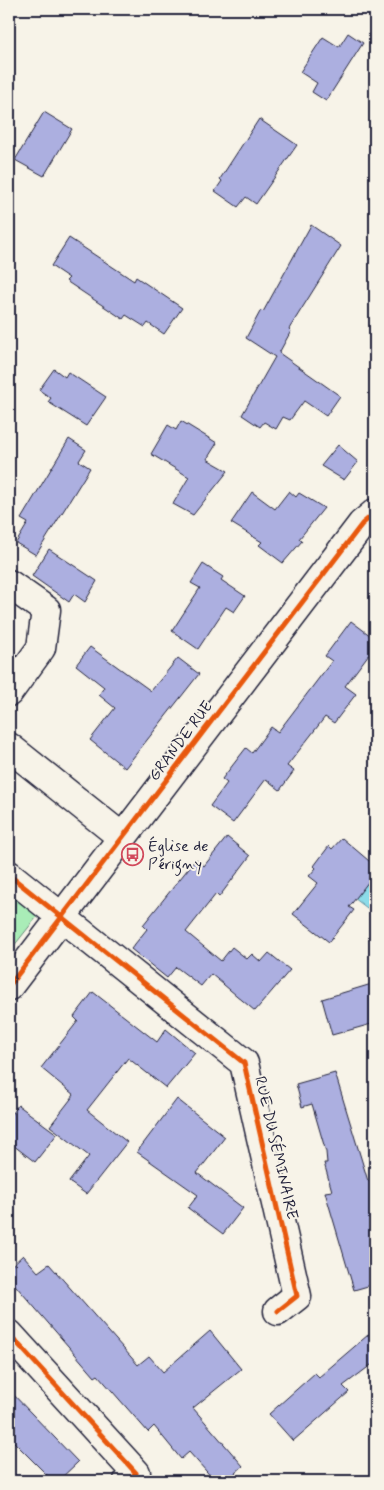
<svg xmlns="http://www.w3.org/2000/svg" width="384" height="1490" viewBox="0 0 384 1490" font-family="Mynerve,sans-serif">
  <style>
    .green { fill: #a9ecb7; stroke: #668779 }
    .water { fill: #8cdce9; stroke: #6292a3 }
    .building { fill: #acafe0; stroke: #22223b }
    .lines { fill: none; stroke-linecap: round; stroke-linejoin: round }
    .minor-casing { stroke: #22223b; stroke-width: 31 }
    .minor { stroke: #f7f3e8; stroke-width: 28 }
    .cycleway-casing { stroke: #f7f3e8; stroke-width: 8 }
    .cycleway { stroke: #e8590c; stroke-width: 5 }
    .labels { text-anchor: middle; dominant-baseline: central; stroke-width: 4; stroke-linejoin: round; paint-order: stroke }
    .street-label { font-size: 16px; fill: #22223b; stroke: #f7f3e8 }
    .poi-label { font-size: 16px; fill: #22223b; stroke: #f7f3e8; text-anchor: start }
  </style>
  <rect width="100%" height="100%" fill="#f7f3e8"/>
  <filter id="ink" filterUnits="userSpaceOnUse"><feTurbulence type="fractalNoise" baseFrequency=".02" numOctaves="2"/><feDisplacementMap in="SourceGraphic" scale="10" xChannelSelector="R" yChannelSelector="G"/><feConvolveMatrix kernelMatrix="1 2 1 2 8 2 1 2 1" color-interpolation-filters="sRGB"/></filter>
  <g filter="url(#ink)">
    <!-- green -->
    <path class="green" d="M9,889L40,913L9,952Z"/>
    <!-- water -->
    <path class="water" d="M363,879L375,888V914L350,895Z"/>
    <!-- building -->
    <path class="building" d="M348,33L363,43L326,101L312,92L317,83L300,72L323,37L339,47Z
      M44,112L72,129L44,176L15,160Z
      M259,119L297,145L256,204L246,197L238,207L215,191L222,181L220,179Z
      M311,225L341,246L289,329L291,331L279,353L340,396L326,416L304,401L290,420L283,417L276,429L264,422L260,427L242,415L275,357L246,338L261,310L263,312Z
      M69,238L134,281L136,277L182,308L164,334L148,323L145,327L126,315L123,319L66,281L69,278L51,266Z
      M54,369L65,377L68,372L106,397L86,426L48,402L51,398L39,390Z
      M181,421L217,443L207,459L228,471L193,515L173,504L189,477L151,454L168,425L176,430Z
      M69,439L86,450L79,461L90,468L36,555L16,543L28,523L21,519Z
      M338,445L358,462L344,480L321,466Z
      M289,491L296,497L299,493L324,508L299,539L302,541L283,563L259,545L262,542L231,523L252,492L275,509Z
      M49,549L97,581L85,602L74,594L69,602L32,576Z
      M203,564L223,577L221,580L245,596L234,612L226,607L198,649L172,631L200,588L191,583Z
      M351,621L375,639V646L345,686L356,694L334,723L325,717L287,766L294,771L280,790L266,779L233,823L210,806L227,783L222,779L246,748L252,753L271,727L278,732L332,661L325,656Z
      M90,647L151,691L178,658L199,674L125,768L90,740L115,708L99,695L104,687L76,665Z
      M227,837L250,856L219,897L216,894L186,932L221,961L232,947L247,959L252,954L261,962L269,953L290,970L255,1011L211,974L201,986L176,967L167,978L131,949L147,929L143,925L196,859L204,866Z
      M342,838L375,866V880L369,881L349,907L354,910L329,942L293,914L318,883L309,876L316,868L314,866L329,846L332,849Z
      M375,983V1023L332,1035L322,999Z
      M93,992L157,1042L166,1029L195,1053L166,1088L128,1058L87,1110L127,1142L86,1194L69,1182L89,1156L50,1126L74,1095L41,1068L78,1021L74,1017Z
      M335,1073L368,1181L375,1180V1284L354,1290L325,1192L332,1191L324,1163H327L326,1152L312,1104L302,1107L296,1084Z
      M177,1099L225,1137L197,1173L243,1208L223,1234L188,1208L198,1195L137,1152Z
      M18,1105L57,1134L35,1162L9,1142V1117Z
      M23,1255L38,1272L49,1264L138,1365L149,1356L163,1372L210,1331L241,1369L193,1408L243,1466L226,1481H215L189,1452L181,1459L154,1426L148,1432L98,1375L95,1377L9,1278V1268Z
      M375,1329V1362L343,1386L349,1392L293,1441L269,1414L315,1373L319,1377Z
      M9,1390L78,1462L58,1481H53L9,1437Z"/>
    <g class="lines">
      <defs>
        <path id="minor" d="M9,584L46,610L41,648L9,692
          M9,747L123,838
          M9,875L244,1063L297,1296L278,1311
          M9,986L362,524L375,513
          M9,1334L136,1473L128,1481"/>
      </defs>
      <!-- minor casing -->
      <use href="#minor" class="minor-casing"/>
      <!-- minor -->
      <use href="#minor" class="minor"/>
      <defs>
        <path id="cycleway" d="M9,875L244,1063L297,1296L278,1311
          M9,986L362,524L375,513
          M9,1334L136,1473L128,1481"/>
      </defs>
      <!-- cycleway casing -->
      <use href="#cycleway" class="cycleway-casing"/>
      <!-- cycleway -->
      <use href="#cycleway" class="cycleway"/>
    </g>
  </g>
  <!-- icons -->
  <defs>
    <symbol id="bus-ring" viewBox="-11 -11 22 22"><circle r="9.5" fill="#f7f3e8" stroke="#d1495b" stroke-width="1.5"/><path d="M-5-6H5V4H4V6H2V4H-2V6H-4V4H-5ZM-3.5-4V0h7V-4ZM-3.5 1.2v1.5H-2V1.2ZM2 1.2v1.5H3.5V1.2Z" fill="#d1495b"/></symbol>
  </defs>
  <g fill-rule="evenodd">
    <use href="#bus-ring" x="120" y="842" width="25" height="25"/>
  </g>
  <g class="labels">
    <!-- street labels -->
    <g class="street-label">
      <text transform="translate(181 741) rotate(-53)">GRANDE RUE</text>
      <text transform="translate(276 1148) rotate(77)">RUE DU SÉMINAIRE</text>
    </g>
    <!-- poi labels -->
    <g class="poi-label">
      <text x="148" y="846">Église de<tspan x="148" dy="18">Périgny</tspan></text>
    </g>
  </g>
  <!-- margin -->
  <rect width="384" height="1490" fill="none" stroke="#f7f3e8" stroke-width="30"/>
  <rect x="15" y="15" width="354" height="1460" fill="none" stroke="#22223b" stroke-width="2" filter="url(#ink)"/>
</svg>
